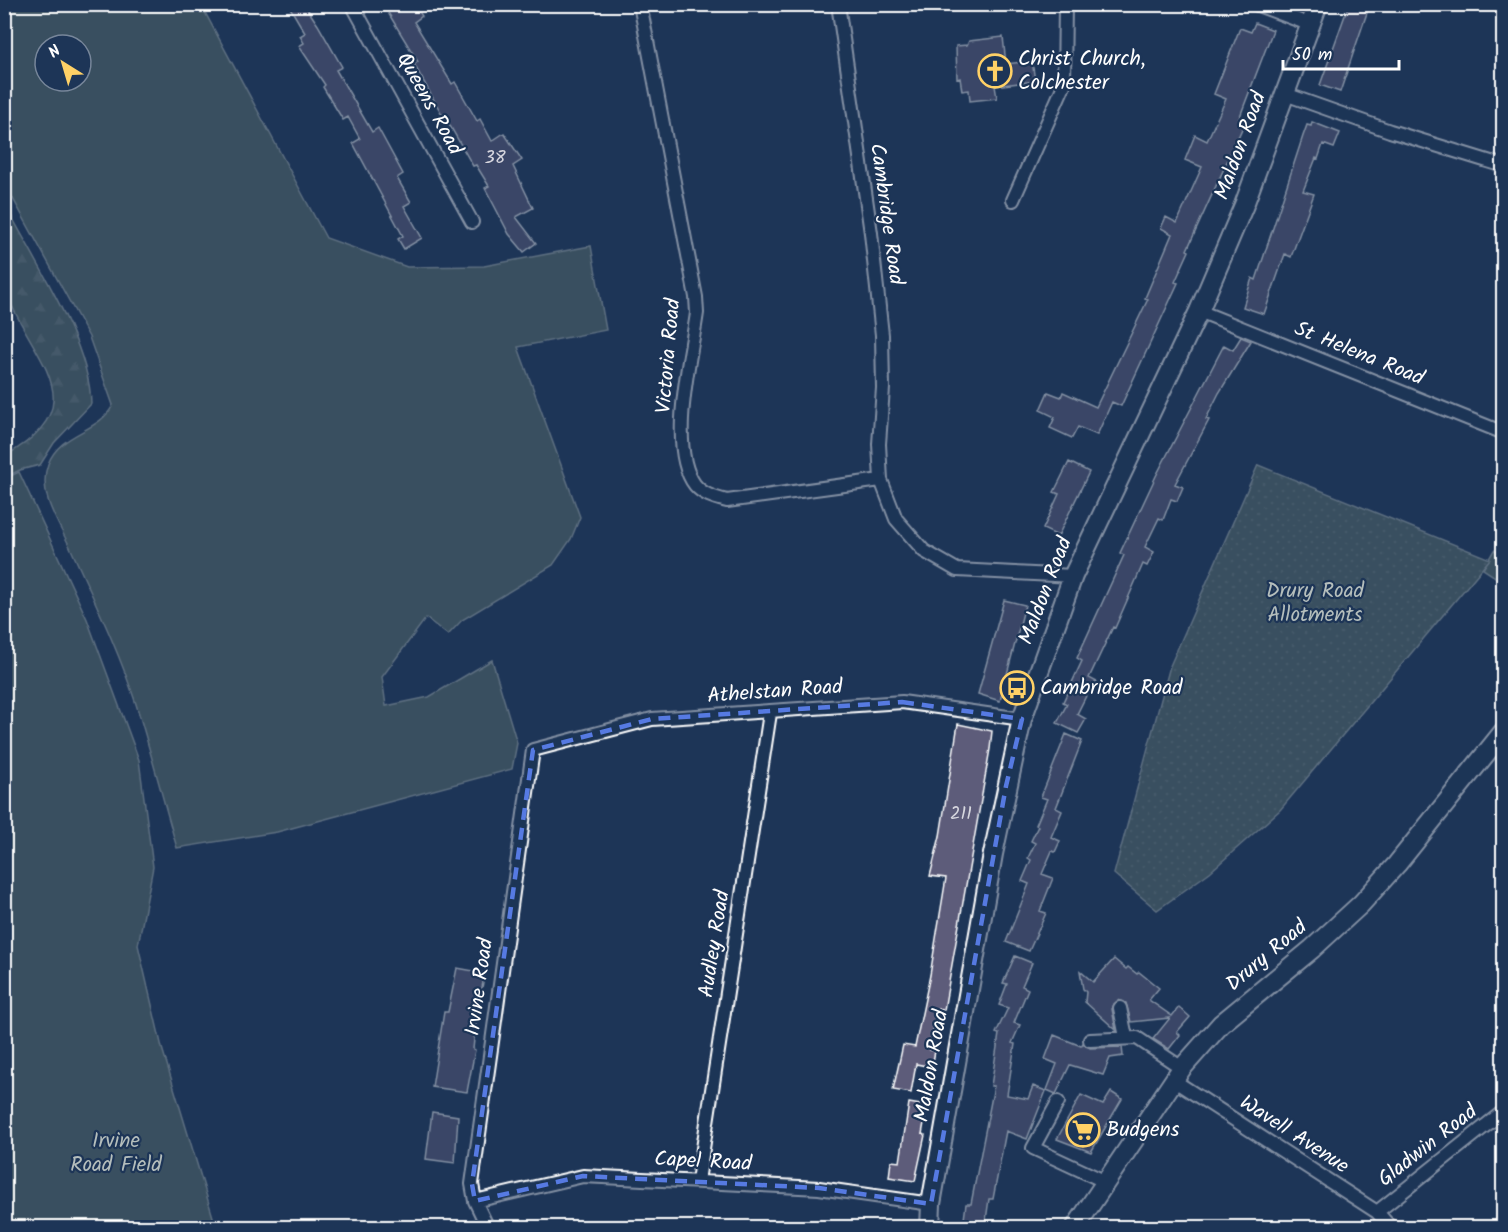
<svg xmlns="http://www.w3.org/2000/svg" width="1508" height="1232" viewBox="0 0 1508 1232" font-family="Kalam,sans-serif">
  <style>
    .green { fill: #5b6f6a; stroke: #adb7b4; stroke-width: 1.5; fill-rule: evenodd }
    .forest { fill: url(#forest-firs); stroke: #adb7b4; stroke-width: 1.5 }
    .garden { fill: url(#garden-dots); stroke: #adb7b4; stroke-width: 1.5 }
    .building { fill: #5d5b7a; stroke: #fff; stroke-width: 1.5 }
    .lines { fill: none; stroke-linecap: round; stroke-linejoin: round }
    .street-casing { stroke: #fff; stroke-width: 16 }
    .secondary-casing { stroke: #fff; stroke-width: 22 }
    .street { stroke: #1d3557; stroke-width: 12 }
    .secondary { stroke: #1d3557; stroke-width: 18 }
    .marked { fill: none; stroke: #567ae2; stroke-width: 4.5; stroke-dasharray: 12 8; stroke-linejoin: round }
    .labels { text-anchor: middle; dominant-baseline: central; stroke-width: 4.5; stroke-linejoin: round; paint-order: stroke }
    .number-label { font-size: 18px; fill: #d6d6de }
    .poi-label { font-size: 21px; fill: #fff; stroke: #1d3557; text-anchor: start }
    .street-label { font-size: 21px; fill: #fff; stroke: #1d3557 }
    .park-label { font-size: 21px; fill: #b5bebc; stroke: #1d3557 }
  </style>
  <defs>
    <pattern id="forest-firs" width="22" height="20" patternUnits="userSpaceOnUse" patternTransform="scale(1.5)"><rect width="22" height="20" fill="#5b6f6a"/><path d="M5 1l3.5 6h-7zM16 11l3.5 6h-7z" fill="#748580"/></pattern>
    <pattern id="garden-dots" width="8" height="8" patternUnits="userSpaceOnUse" patternTransform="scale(1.5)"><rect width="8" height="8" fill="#5b6f6a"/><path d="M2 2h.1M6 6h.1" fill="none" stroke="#748580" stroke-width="1.8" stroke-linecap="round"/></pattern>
  </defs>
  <rect width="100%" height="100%" fill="#1d3557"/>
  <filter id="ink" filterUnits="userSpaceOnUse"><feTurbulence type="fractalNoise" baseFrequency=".0167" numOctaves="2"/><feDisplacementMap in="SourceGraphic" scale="12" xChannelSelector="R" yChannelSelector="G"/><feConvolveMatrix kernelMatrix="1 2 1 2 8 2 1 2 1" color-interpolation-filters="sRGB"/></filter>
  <g filter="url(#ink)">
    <!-- green -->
    <path class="green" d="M4,5H201L326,238L407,267L484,266L591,246L606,330L518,347L580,517L571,539L553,565L462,620L448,635L426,618L382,677L386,706L429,697L492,660L517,743L512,769L277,832L177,848C163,800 151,752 136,704C119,651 94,600 71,549C59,524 37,493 48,464C61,431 99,433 113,405L89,337L5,184ZM45,45H81V81H45Z
      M19,472L87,619L139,760L153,867L138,945L162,1048L216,1227H5L4,479Z
      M1494,550L1503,555V582L1483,569Z"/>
    <!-- forest -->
    <path class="forest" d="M5,204C34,260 90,343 91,404L54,443L40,465L20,470L5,477V456C99,404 31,359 6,292C0,277 4,224 5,204Z"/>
    <!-- garden -->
    <path class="garden" d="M1258,465L1490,559L1280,810L1210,872L1157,910L1114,874L1170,666Z"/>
    <!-- building -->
    <path class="building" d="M288,4H304L318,25L342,67L336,70L372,132L378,128L403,174L397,178L411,202L404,206L422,238L404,249L398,239L403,236L353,143L360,139L348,117L343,120L323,87L325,85L299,46L304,43L300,36L305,33Z
      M396,4H414L422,16L414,22L452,84L455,82L477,121L480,119L492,141L504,133L522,160L513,166L533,208L516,217L536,243L524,252L509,234L495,207L485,188L489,186L476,165L473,166L449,124L448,125L414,64L418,62L387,11Z
      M1349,4H1370L1340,92L1320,85Z
      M1255,23L1273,30L1239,119L1245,122L1187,250L1189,251L1175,282L1178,283L1121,406L1112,402L1097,435L1078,427L1072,438L1050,428L1055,417L1040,410L1048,392L1061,397L1063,392L1096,407L1148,299L1145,298L1172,234L1161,228L1166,217L1177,223L1202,167L1185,160L1195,135L1207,141L1226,99L1214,94L1240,28L1251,32Z
      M1003,37L1006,64L1032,61L1035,81L995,86L997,98L970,101L969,90L962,91L960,78L957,79L956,46L967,45L969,41Z
      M1312,122L1340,133L1334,148L1323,144L1318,159L1316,158L1303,191L1314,194L1291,257L1285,254L1264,314L1243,307L1252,278L1256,280L1303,136L1307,125L1311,126Z
      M1241,337L1251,341L1219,393L1206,419L1209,420L1175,484L1183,487L1177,501L1171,499L1163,520L1159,518L1145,547L1154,552L1147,566L1143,564L1115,628L1113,627L1089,678L1097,682L1092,694L1088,692L1077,714L1086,719L1078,733L1057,723L1067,704L1063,702L1082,661L1077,658L1124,555L1120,553L1156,476L1224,345L1233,350Z
      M1069,462L1089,472L1058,536L1043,529L1059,494L1054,492Z
      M1004,600L1025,605L1000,701L978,694Z
      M958,724L992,731L990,749L944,1010L937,1009L930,1050L935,1051L932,1067L916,1064L911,1093L893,1090L903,1045L915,1047L930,975L946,878L930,876L940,836Z
      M1066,734L1082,741L1056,808L1062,811L1051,837L1060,841L1055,852L1052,851L1042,874L1053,878L1040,911L1046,913L1029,951L1006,942L1029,884L1022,881L1031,860L1028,858L1035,843L1031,841L1038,826L1036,825L1047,799L1041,797Z
      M1015,956L1032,963L1022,986L1028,989L1014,1023L1020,1025L1012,1043L1015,1044L1007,1095L1028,1099L1033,1086L1046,1091L1027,1139L1006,1131L993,1199H989L985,1227H963L966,1204H971L994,1086H991L999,1034L996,1033L1008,1008L999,1005L1007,984L1003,983Z
      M1114,959L1126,969L1128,967L1137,974L1139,972L1159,988L1149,1000L1172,1016L1179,1007L1190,1017L1177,1032L1180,1035L1169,1049L1153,1039L1170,1018L1131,1022L1126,1003L1118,1000L1112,1009L1116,1030L1085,1002L1086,992L1083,989L1080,971L1093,982Z
      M457,968L485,973L477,1011L473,1049L475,1050L467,1092L432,1087L444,1012H448Z
      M1054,1035L1081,1046L1083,1043L1090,1048L1122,1047L1123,1056L1110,1058L1103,1075L1070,1065L1056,1094L1047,1090L1057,1064L1045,1059Z
      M1111,1092L1122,1099L1091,1152L1057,1139L1081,1095L1103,1105Z
      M909,1103L927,1106L922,1134L925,1135L915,1181L889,1177L891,1161L900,1162Z
      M432,1112L458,1116L455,1163L426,1159Z"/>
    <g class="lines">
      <defs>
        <path id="street" d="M352,4L472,222
          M640,4L696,297L697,313C691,357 667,448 695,485C703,495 716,498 727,501L881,480
          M838,4L871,233L882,335L883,388L879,444L881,480L896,519L924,551L957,570L1073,576
          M1255,4L1311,25
          M1285,94L1390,131L1504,166
          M1013,200L1064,85L1065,4
          M1199,311L1504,433
          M1120,1008L1126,1037
          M1090,1040L1137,1038L1182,1068
          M1173,1080L1377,1212L1391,1228
          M1058,1102L1033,1148L1106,1182
          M698,1181L770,713
          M475,1201L583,1176L819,1188L931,1204
          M1377,1212L1504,1111
          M488,1228L475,1201L472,1184L533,750L652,719L902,702L1022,719"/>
        <path id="secondary" d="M930,1228L931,1204L993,854L1022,719L1073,576L1199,311L1244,205L1318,4
          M1075,1228L1182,1068L1221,1024L1312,949L1361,904L1397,864L1504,731"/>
      </defs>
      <!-- street casing -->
      <use href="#street" class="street-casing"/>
      <!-- secondary casing -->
      <use href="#secondary" class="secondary-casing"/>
      <!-- street -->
      <use href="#street" class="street"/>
      <!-- secondary -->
      <use href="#secondary" class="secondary"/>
    </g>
  </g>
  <!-- marked area -->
  <path d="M0 0H1508V1232H0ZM902,702L1022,719L1006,786L931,1204L819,1188L583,1176L475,1201L472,1184L533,750L652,719Z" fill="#1d3557" fill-opacity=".55" fill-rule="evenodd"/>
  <path class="marked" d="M902,702L1022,719L1006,786L931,1204L819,1188L583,1176L475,1201L472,1184L533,750L652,719Z"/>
  <!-- icons -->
  <defs>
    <symbol id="church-ring" viewBox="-11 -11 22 22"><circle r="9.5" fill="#1d3557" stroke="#ffd166" stroke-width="1.5"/><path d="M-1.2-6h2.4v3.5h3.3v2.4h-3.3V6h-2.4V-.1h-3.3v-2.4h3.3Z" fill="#ffd166"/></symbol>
    <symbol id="bus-ring" viewBox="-11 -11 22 22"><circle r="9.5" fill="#1d3557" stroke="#ffd166" stroke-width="1.5"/><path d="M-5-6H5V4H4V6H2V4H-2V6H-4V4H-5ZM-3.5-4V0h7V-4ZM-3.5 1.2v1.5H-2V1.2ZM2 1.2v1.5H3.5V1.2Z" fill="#ffd166"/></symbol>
    <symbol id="supermarket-ring" viewBox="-11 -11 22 22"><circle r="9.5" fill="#1d3557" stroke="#ffd166" stroke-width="1.5"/><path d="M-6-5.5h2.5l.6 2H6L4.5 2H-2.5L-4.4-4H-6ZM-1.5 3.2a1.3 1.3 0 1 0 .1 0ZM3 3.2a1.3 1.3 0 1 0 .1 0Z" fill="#ffd166"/></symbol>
  </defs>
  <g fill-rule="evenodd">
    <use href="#church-ring" x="976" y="52" width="38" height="38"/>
    <use href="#bus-ring" x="998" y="669" width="38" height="38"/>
    <use href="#supermarket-ring" x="1064" y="1111" width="38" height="38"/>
  </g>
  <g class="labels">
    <!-- number labels -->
    <g class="number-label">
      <text x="495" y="158">38</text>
      <text x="961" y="814">211</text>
    </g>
    <!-- poi labels -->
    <g class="poi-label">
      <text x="1018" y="59">Christ Church,<tspan x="1018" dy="24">Colchester</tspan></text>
      <text x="1040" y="688">Cambridge Road</text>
      <text x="1106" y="1130">Budgens</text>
    </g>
    <!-- street labels -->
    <g class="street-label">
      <text transform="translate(429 104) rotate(61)">Queens Road</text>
      <text transform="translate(1241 146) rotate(-70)">Maldon Road</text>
      <text transform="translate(886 214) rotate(82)">Cambridge Road</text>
      <text transform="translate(1359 354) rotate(22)">St Helena Road</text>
      <text transform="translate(669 356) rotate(-85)">Victoria Road</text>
      <text transform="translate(1046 591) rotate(-69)">Maldon Road</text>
      <text transform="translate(775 692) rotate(-4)">Athelstan Road</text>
      <text transform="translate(715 944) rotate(-81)">Audley Road</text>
      <text transform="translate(1267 956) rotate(-40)">Drury Road</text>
      <text transform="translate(480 987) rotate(-82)">Irvine Road</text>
      <text transform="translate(932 1066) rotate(-80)">Maldon Road</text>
      <text transform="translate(1294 1135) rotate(33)">Wavell Avenue</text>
      <text transform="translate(1428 1146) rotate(-38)">Gladwin Road</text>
      <text transform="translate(703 1162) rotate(3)">Capel Road</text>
    </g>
    <!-- park labels -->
    <g class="park-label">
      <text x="1315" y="591">Drury Road<tspan x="1315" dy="24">Allotments</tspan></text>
      <text x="116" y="1141">Irvine<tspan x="116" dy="24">Road Field</tspan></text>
    </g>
  </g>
  <!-- margin -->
  <rect width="1508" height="1232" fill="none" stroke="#1d3557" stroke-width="24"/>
  <rect x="12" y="12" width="1484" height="1208" fill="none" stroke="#fff" stroke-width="2" filter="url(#ink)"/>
  <!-- north arrow -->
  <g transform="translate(63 63) rotate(323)"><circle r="28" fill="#1d3557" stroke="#77869a" stroke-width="1.5"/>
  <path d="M0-4.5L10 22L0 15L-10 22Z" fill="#ffd166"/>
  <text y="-9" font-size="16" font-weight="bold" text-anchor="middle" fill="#ffffff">N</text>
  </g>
  <!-- scale -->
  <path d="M1283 60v9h116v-9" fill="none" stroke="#ffffff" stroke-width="3"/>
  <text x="1292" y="60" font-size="18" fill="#ffffff" stroke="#1d3557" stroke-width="4.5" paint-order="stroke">50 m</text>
</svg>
